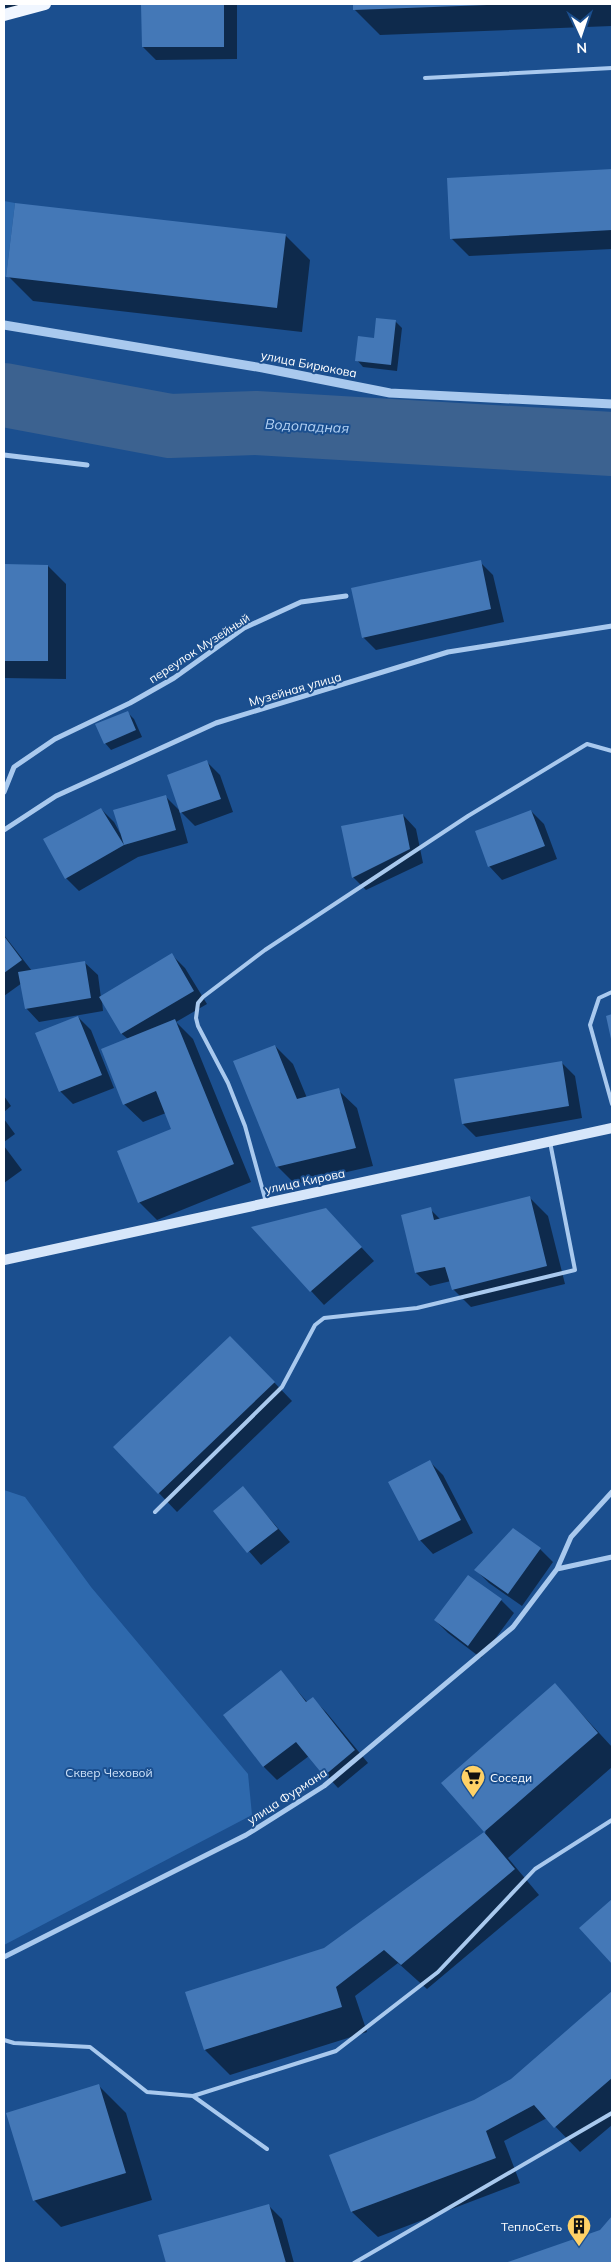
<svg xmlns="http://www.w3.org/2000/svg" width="616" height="2267" viewBox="0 0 616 2267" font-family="Mulish,sans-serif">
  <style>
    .green { fill: #2e69ad }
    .shadow { fill: #0007 }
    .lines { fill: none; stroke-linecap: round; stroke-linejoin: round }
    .river { stroke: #3c6290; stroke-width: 64 }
    .building { fill: #4478b7 }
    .service { stroke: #a9c9ee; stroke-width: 4 }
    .minor { stroke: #a9c9ee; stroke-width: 5 }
    .tertiary { stroke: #a9c9ee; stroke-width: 9 }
    .secondary { stroke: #d6e6fa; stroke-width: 10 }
    .primary { stroke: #f0f6ff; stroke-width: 12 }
    .labels { text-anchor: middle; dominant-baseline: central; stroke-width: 4; stroke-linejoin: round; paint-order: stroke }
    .street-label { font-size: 12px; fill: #fff; stroke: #1b4f8f }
    .park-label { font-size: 12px; fill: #cfe3fa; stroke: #1b4f8f }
    .poi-label { font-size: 12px; fill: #fff; stroke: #1b4f8f; text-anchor: start }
    .water-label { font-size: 14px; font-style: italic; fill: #b5d3f5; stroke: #1b4f8f }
  </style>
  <rect width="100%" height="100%" fill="#1b4f8f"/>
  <!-- green -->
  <path class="green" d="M4,201L15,203L6,277L4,276Z
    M4,1490L25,1497L91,1587L248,1774L252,1815L4,1945Z"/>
  <!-- shadow -->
  <path class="shadow" d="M4,4H46L10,9L4,7Z
    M142,4H237V59L156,60L143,47Z
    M354,4H612V26L380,35L355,10Z
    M612,170V249L469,256L451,238L448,179Z
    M285,235L310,260L302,332L33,301L8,276Z
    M395,321L402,328L397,371L363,367L357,360L375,339Z
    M480,562L493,575L504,622L376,650L363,637Z
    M4,566H48L66,584V679L4,678Z
    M127,712L134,719L142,737L111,750L105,743Z
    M207,762L220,775L233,812L195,826L179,810L188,843L138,857L79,891L66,878L101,809L114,822L120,833L165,796L181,812Z
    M531,811L544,824L557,859L502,880L489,866Z
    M403,815L416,829L423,863L366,890L353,877Z
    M4,935L32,971L84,962L98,975L101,998L172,955L185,968L207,1004L176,1022L193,1039L251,1182L157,1220L139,1202L173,1129L166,1113L143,1122L124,1104L128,1039L122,1034L102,1000L103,1011L39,1022L26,1008L22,983L4,996Z
    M78,1017L91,1030L114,1088L73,1104L60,1091Z
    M275,1046L293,1064L307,1098L338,1090L357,1108L373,1166L295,1184L277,1166Z
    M562,1063L575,1076L582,1118L476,1137L463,1124Z
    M4,1096L11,1106L4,1112Z
    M4,1119L15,1134L4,1142Z
    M4,1146L22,1170L4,1183Z
    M530,1198L548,1216L565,1284L471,1307L453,1289L451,1281L430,1286L416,1273L403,1216L430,1209L441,1220Z
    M326,1209L374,1261L324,1305L253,1228Z
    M248,1355L292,1401L177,1512L115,1447Z
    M430,1462L443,1475L473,1533L433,1554L420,1540Z
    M243,1488L290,1542L261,1565L215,1512Z
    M540,1549L553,1562L522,1606L489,1583L476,1570Z
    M501,1600L514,1613L481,1658L448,1633L435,1620Z
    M281,1672L308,1703L313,1699L326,1712L368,1763L338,1788L309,1756L277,1780L264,1767L224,1716Z
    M555,1685L612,1747V1767L508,1858L539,1895L427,1989L398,1963L355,1996L367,2032L230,2075L205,2050L324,1949L486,1832L443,1783Z
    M612,1901V1962L581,1928Z
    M612,1993V2125L580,2152L547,2118L504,2141L520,2183L378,2237L352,2212L331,2155L474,2102L512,2080Z
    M99,2086L126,2113L152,2200L61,2227L34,2200Z
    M269,2206L282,2219L294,2263H168L160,2236Z
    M612,2218V2263H508L601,2231Z"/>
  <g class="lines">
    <!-- river -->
    <path class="river" d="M4,395L170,426L256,423L612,444"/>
  </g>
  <!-- building -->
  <path class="building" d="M141,4H224V47H142Z
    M353,4H487V5L353,10Z
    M612,169V230L450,239L447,178Z
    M15,203L286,234L277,308L6,277Z
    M376,318L396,320L391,365L355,361L358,336L374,338Z
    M481,560L491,609L362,638L351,588Z
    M4,564L48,565V661H4Z
    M128,711L136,730L104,744L95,724Z
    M207,760L221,799L180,813L167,775Z
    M166,795L176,830L124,845L65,879L43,839L101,808L124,845L113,810Z
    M531,810L545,846L488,867L475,831Z
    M403,814L410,849L352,878L341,826Z
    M4,936L22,960L4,973Z
    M172,953L194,991L121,1034L99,997Z
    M85,961L91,998L25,1009L18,972Z
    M612,1014V1039H611L606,1016Z
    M78,1016L102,1075L59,1092L35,1033Z
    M175,1019L234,1164L138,1203L117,1151L171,1129L156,1091L123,1105L101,1049Z
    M275,1045L297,1099L339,1088L356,1148L276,1167L233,1061Z
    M562,1061L569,1106L462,1124L454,1079Z
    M530,1196L547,1266L452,1290L445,1267L415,1273L401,1215L431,1207L434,1220Z
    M326,1208L362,1247L310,1292L251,1227Z
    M230,1336L275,1382L158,1494L113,1447Z
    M430,1460L461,1520L419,1541L388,1482Z
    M243,1486L278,1529L247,1553L213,1511Z
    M513,1528L541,1548L508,1594L474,1570Z
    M468,1575L502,1599L468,1646L434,1620Z
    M281,1670L306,1702L313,1697L355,1750L324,1776L296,1742L263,1767L223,1715Z
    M555,1683L598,1733L484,1832L441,1783Z
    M484,1832L515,1869L401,1965L384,1950L336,1987L342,2007L204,2050L185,1992L324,1948Z
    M612,1899V1964L579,1928Z
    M612,1991V2078L554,2128L534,2105L486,2131L496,2158L351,2212L329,2155L474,2100L511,2079Z
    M99,2084L126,2173L33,2201L6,2113Z
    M269,2204L286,2263H166L158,2235Z
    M612,2216V2263H505L600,2230Z"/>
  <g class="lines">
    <!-- service -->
    <path class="service" d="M425,78L612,68
      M612,992L599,998L590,1025L612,1104
      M266,1202L245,1126L228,1083L198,1026L196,1018L198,1003L203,997L265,950L468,816L587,744L612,751
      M155,1512L282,1387L315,1325L324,1318L417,1308L575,1270L550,1142
      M4,2040L14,2043L90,2047L147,2092L193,2096L336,2051L438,1972L535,1869L612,1820
      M193,2096L267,2149
      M354,2263L612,2113"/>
    <!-- minor -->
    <path class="minor" d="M4,455L87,465
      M4,792L14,767L55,739L130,703L174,678L244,628L301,602L346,596
      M4,830L56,796L216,723L448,652L612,626
      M557,1569L612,1557
      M4,1957L246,1835L324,1786L513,1627L557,1569L571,1537L612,1492"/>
    <!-- tertiary -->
    <path class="tertiary" d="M4,325L263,368L390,393L612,404"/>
    <!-- secondary -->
    <path class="secondary" d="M4,1260L612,1128"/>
    <!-- primary -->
    <path class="primary" d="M4,15L45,4"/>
  </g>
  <!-- icons -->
  <defs>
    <symbol id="supermarket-pin" viewBox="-11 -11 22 30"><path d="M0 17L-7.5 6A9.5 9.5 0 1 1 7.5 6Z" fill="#ffd166" stroke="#1b4f8f"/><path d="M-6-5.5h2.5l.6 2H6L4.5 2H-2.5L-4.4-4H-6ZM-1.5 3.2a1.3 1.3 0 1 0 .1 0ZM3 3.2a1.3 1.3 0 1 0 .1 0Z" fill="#111"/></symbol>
    <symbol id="building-pin" viewBox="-11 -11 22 30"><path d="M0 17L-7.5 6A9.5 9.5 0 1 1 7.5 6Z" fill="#ffd166" stroke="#1b4f8f"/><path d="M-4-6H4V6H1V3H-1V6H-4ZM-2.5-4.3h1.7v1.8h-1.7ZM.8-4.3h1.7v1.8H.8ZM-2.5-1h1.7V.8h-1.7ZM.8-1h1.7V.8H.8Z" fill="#111"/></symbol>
  </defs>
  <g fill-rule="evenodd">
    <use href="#supermarket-pin" x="459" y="1763" width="28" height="38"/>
    <use href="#building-pin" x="565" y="2212" width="28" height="38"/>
  </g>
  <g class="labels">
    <!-- street labels -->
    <g class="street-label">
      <text transform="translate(309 364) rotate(11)">улица Бирюкова</text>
      <text transform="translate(199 648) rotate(-33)">переулок Музейный</text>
      <text transform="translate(295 689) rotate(-16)">Музейная улица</text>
      <text transform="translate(305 1181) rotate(-12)">улица Кирова</text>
      <text transform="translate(287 1796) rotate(-33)">улица Фурмана</text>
    </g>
    <!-- park labels -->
    <g class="park-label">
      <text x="109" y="1772">Сквер Чеховой</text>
    </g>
    <!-- poi labels -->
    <g class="poi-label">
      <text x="490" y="1777">Соседи</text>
      <text x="562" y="2226" text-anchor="end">ТеплоСеть</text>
    </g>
    <!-- water labels -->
    <g class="water-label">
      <text transform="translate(307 426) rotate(3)">Водопадная</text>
    </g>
  </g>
  <!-- border -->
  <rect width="616" height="2267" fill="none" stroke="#ffffff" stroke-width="10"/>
  <!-- north arrow -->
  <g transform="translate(581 35) rotate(177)" stroke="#1b4f8f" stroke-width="4" paint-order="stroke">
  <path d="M0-4L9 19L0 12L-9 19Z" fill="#ffffff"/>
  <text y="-8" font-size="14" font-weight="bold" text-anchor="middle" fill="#ffffff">N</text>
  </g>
</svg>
